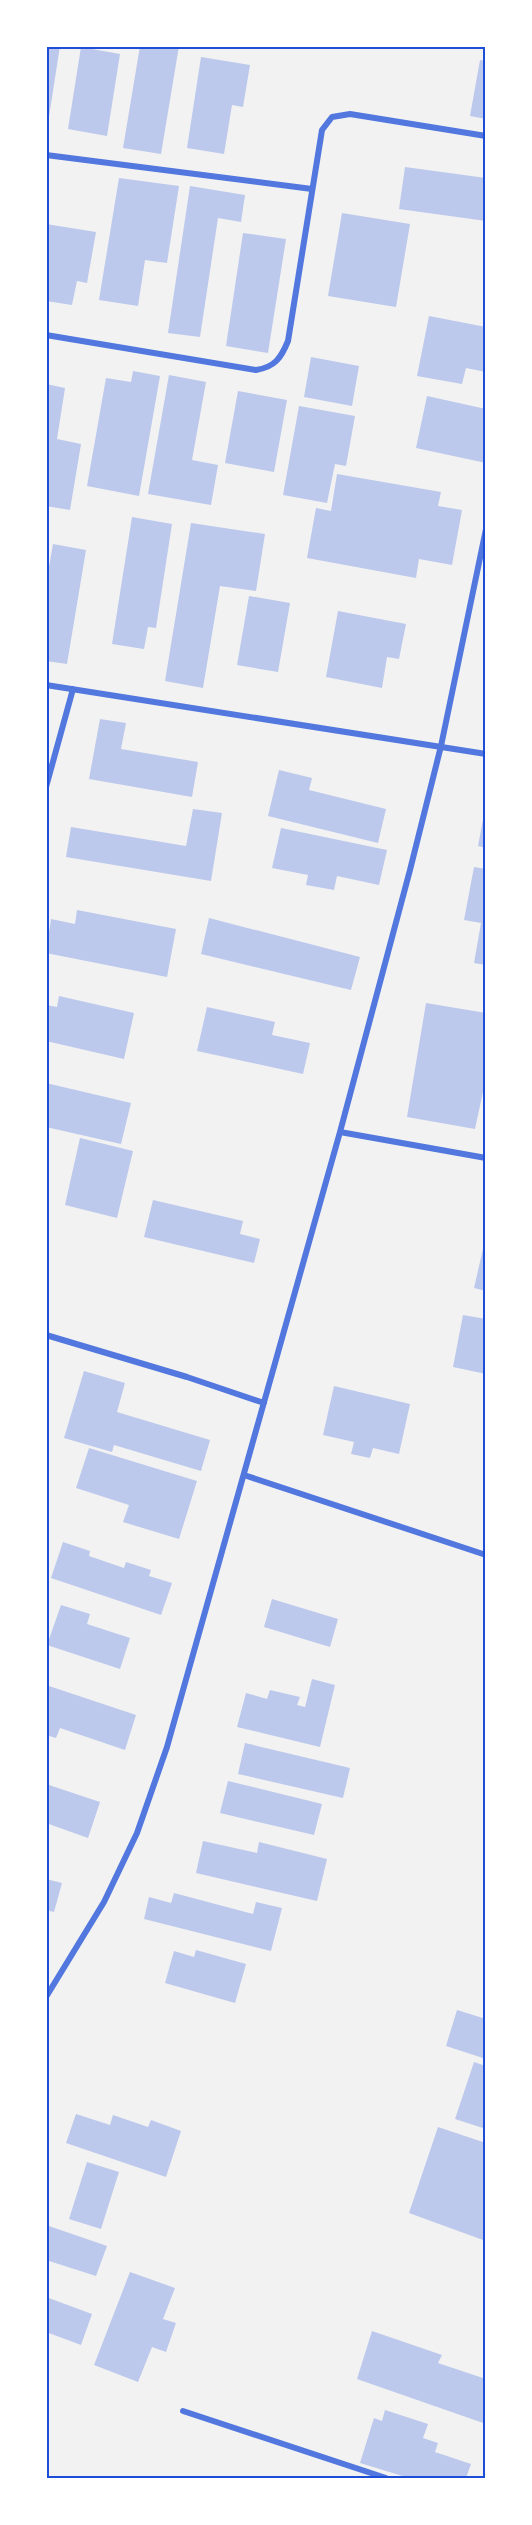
<svg xmlns="http://www.w3.org/2000/svg" width="532" height="2525" viewBox="0 0 532 2525" font-family="Poppins,sans-serif">
  <style>
    .building { fill: #bdc9ec }
    .lines { fill: none; stroke-linecap: round; stroke-linejoin: round }
    .minor { stroke: #5277de; stroke-width: 6 }
    .neatline { fill: none; stroke: #1d4ed8; stroke-width: 2 }
  </style>
  <rect width="100%" height="100%" fill="#f2f2f2"/>
  <!-- building -->
  <path class="building" d="M46,46H60L48,123H46Z
    M140,46H179L161,154L123,148Z
    M81,47L120,54L107,136L68,129Z
    M201,57L250,65L243,107L232,105L224,154L187,148Z
    M480,60L486,61V119L470,116Z
    M405,167L486,178V221L399,209Z
    M119,178L179,186L167,263L145,260L138,306L99,300Z
    M190,186L245,195L241,222L218,218L200,337L168,333Z
    M342,213L410,224L396,307L328,296Z
    M46,224L96,232L87,283L77,281L72,305L46,301Z
    M243,233L286,239L268,353L226,346Z
    M429,316L486,327V372L466,368L462,384L417,376Z
    M311,357L359,366L352,406L304,397Z
    M133,371L160,376L139,496L87,486L106,378L131,382Z
    M169,375L206,382L192,460L218,465L211,505L148,494Z
    M46,384L65,388L57,439L81,444L70,510L46,506Z
    M238,391L287,400L274,472L225,463Z
    M427,396L486,409V463L416,448Z
    M299,406L355,416L346,466L335,464L327,503L283,495Z
    M337,474L441,492L438,506L462,510L452,565L419,559L416,578L307,558L316,508L331,511Z
    M132,517L172,524L156,628L148,627L144,649L112,644Z
    M191,523L265,534L256,591L220,586L203,688L165,681Z
    M53,544L86,550L67,664L46,661V584Z
    M249,596L290,603L278,672L237,665Z
    M338,611L406,624L399,659L387,657L382,688L326,677Z
    M100,719L126,723L121,749L198,762L192,797L89,779Z
    M279,770L312,778L309,790L386,809L378,843L268,816Z
    M193,809L222,813L211,881L66,857L71,827L186,846Z
    M484,814L486,815V848L478,846Z
    M281,828L387,850L379,885L337,876L334,890L306,885L308,875L272,868Z
    M474,867L486,869V965L474,963L481,923L464,920Z
    M77,910L176,929L167,977L46,953L51,919L75,924Z
    M209,918L360,957L351,990L201,954Z
    M59,996L134,1013L124,1059L46,1041V1005L57,1007Z
    M426,1003L486,1013V1078L475,1129L407,1117Z
    M207,1007L275,1022L272,1035L310,1043L303,1074L197,1051Z
    M46,1083L131,1103L121,1144L46,1127Z
    M80,1138L133,1151L117,1218L65,1205Z
    M153,1200L243,1221L240,1234L260,1239L254,1263L144,1237Z
    M485,1240H486V1291L474,1288Z
    M463,1315L486,1319V1374L453,1367Z
    M84,1371L125,1383L117,1412L210,1440L201,1471L114,1445L112,1452L64,1438Z
    M334,1386L410,1404L399,1454L373,1448L370,1458L351,1454L354,1442L323,1435Z
    M89,1448L197,1481L179,1539L123,1522L129,1505L76,1488Z
    M63,1542L90,1551L89,1556L124,1568L126,1562L151,1570L149,1576L172,1583L161,1615L51,1578Z
    M272,1599L338,1619L330,1647L264,1627Z
    M61,1605L90,1614L87,1624L130,1638L120,1669L47,1645Z
    M312,1679L335,1685L320,1747L237,1727L246,1693L267,1699L270,1690L300,1697L297,1705L305,1707Z
    M46,1685L136,1715L125,1750L60,1728L56,1738L46,1735Z
    M245,1743L350,1768L343,1798L238,1774Z
    M228,1781L322,1804L314,1835L220,1813Z
    M46,1784L100,1802L88,1838L46,1823Z
    M203,1841L257,1853L259,1842L327,1859L317,1901L196,1873Z
    M46,1879L62,1883L54,1912L46,1910Z
    M174,1893L253,1914L256,1902L282,1908L271,1951L144,1919L149,1897L171,1903Z
    M196,1950L246,1964L235,2003L165,1983L174,1951L194,1957Z
    M457,2010L486,2019V2059L446,2046Z
    M474,2062L486,2066V2129L455,2119Z
    M76,2114L110,2125L113,2115L148,2127L151,2120L181,2131L166,2177L66,2143Z
    M438,2127L486,2143V2232L483,2240L409,2213Z
    M87,2162L119,2172L101,2229L69,2219Z
    M46,2225L107,2246L96,2276L46,2260Z
    M130,2272L175,2288L163,2319L176,2323L166,2352L152,2347L138,2382L94,2365Z
    M46,2297L92,2314L81,2345L46,2332Z
    M372,2331L442,2355L438,2363L486,2379V2424L357,2379Z
    M385,2410L428,2424L423,2438L438,2443L435,2452L471,2464L466,2478H409L360,2463L374,2418L382,2421Z"/>
  <g class="lines">
    <!-- minor -->
    <path class="minor" d="M46,155L312,189
      M46,335L256,370C275,367 281,358 288,341L322,130L332,117L350,114L486,136
      M46,685L486,754
      M46,787L73,689
      M340,1132L486,1158
      M46,1335L187,1377L264,1403
      M244,1475L486,1555
      M46,1997L104,1902L137,1833L167,1747L340,1132L410,870L441,746L486,529
      M183,2411L386,2478"/>
  </g>
  <!-- border -->
  <rect width="532" height="2525" fill="none" stroke="#ffffff" stroke-width="96"/>
  <rect x="48" y="48" width="436" height="2429" class="neatline"/>
</svg>
